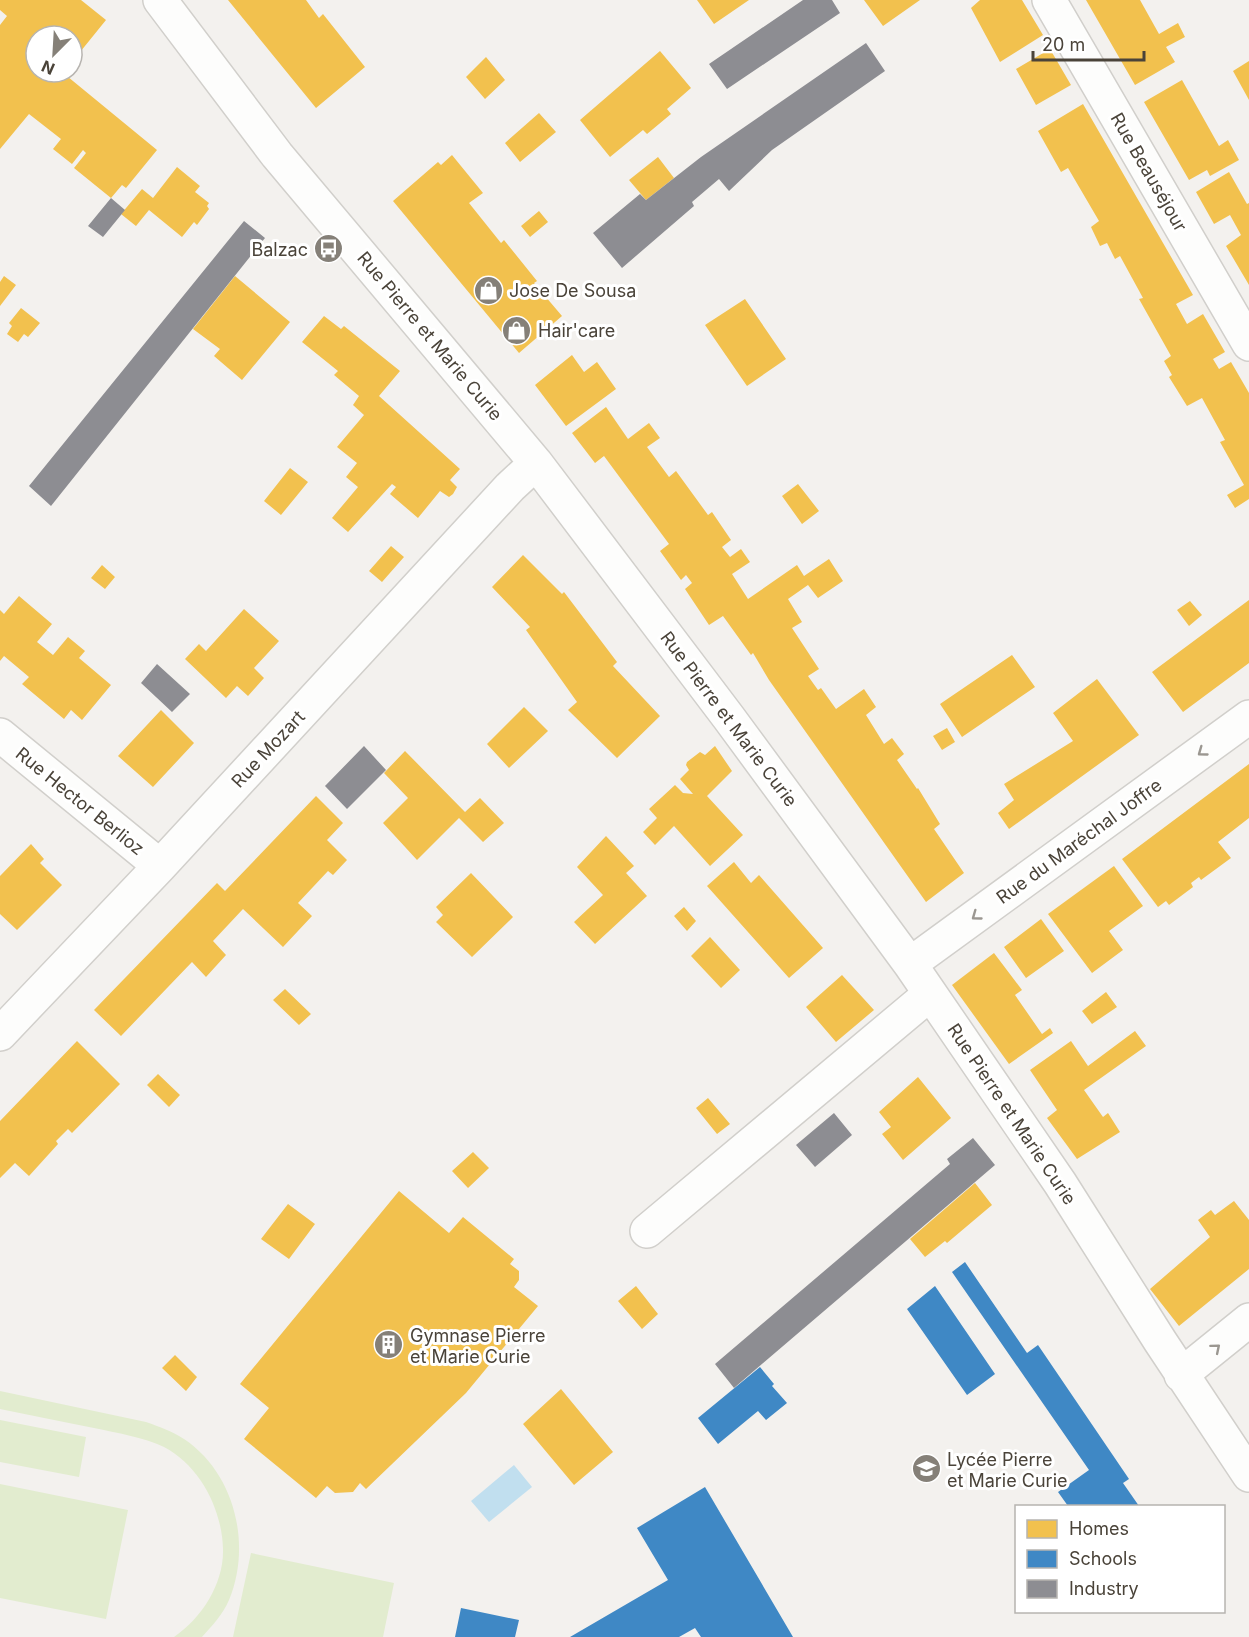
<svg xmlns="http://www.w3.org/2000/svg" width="1249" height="1637" viewBox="0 0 1249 1637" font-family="Inter,sans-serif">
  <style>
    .green { fill: #e2eccf }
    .water { fill: #c1dfef }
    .homes { fill: #f2c14e }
    .schools { fill: #3f88c5 }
    .industry { fill: #8d8d92 }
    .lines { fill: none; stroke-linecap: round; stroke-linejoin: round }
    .minor-casing { stroke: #d1cfcb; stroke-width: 36 }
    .minor { stroke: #fdfdfc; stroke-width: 33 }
    .oneway { stroke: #9b9791 }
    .labels { text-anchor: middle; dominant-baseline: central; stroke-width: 6; stroke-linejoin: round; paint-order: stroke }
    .street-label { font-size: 18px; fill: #4a4339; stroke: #fff }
    .poi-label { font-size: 18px; fill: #4a4339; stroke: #fff; text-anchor: start }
  </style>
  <rect width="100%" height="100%" fill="#f3f1ee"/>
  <!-- green -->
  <path class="green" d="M0,1391L146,1422C160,1427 172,1431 184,1439C235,1473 252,1545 229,1600C223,1614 212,1626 202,1637H174C202,1618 224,1583 223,1549C222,1509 200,1466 164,1447C143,1437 117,1433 94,1428C62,1422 31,1415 0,1409Z
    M0,1420L86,1437L79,1477L0,1462Z
    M0,1484L128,1510L106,1619L0,1598Z
    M251,1553L394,1583L383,1637H233Z"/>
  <!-- water -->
  <path class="water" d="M514,1465L532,1487L489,1522L471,1501Z"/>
  <!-- homes -->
  <path class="homes" d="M0,0H81L106,20L72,62V36H36V72H62L157,150L126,188L122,185L111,198L74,168L86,153L83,150L72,164L53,149L61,139L29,114L0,149V25L7,16L0,10Z
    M228,0H306L319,18L323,14L365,67L316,108Z
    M697,0H749L714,24Z
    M864,0H920L883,26Z
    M980,0H1022L1043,35L1000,62L971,8Z
    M1086,0H1140L1159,34L1178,23L1185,37L1166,47L1175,62L1135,85Z
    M1050,49L1071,85L1036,105L1016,69Z
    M660,51L691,88L667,109L671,114L647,134L643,130L610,157L580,120Z
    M486,57L505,80L485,99L466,77Z
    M1249,61V100L1233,71Z
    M1182,80L1219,146L1228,140L1239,160L1210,176L1207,170L1189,180L1144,102Z
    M1083,104L1193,295L1176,304L1187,324L1203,314L1225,352L1213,359L1219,369L1231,362L1249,393V499L1235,508L1227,495L1244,485L1220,442L1225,440L1202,398L1187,406L1169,377L1172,375L1164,361L1171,356L1139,299L1143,298L1120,256L1115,259L1107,243L1100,246L1091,227L1099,221L1068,168L1061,172L1038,131Z
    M539,113L556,132L520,162L505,143Z
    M452,155L483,193L469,203L501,243L504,240L537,281L534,283L562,316L519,353L393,201L438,162L441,165Z
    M658,157L674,178L646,200L629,180Z
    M177,167L200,186L195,192L209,203L207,206L209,209L197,225L194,222L182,237L149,210L136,226L121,214L142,189L153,198Z
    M1229,172L1247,204L1249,203V285L1226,246L1241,235L1230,215L1214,224L1196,192Z
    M539,211L548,222L530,237L521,226Z
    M4,276L16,285L0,306V282Z
    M235,276L290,322L242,380L214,356L220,349L193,329Z
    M745,299L786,359L747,386L705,325Z
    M21,308L40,323L28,337L24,334L18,342L7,334L12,326L9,323Z
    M324,316L341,329L344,326L400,371L379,396L460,469L450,480L457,487L453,494L449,497L440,491L418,518L390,494L396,487L392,484L348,532L332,518L358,487L346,477L357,463L337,447L364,415L353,405L359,396L334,375L338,371L302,342Z
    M572,355L584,372L597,362L616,389L566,426L535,385Z
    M606,407L628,439L649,423L660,438L647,447L669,477L676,471L708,515L712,512L731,540L722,547L730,557L741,549L750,562L732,574L748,599L797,565L804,576L829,559L843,581L818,598L808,585L788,599L802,622L792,628L819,669L808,676L818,690L821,688L836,709L864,689L876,707L866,715L884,744L892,738L904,754L897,760L917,789L918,788L940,824L934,829L964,873L926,902L769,680L753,653L751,655L723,616L709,625L685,589L692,583L686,575L681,580L660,551L669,544L604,456L595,463L572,433Z
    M290,468L308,482L281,515L264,501Z
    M798,484L819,511L802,524L782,496Z
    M391,546L404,557L382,582L369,571Z
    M523,555L562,594L564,592L617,662L613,666L660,716L617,758L568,710L577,702L526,630L530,627L492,587Z
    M102,565L115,577L105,589L91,578Z
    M19,596L52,624L37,642L53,655L68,637L85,651L79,658L111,685L82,720L71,710L64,719L22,684L29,677L4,656L0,661V610L4,614Z
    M1249,600V663L1183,712L1152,672Z
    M1190,601L1202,615L1189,626L1177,610Z
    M244,609L279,641L254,668L264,678L248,696L237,686L226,698L185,659L199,644L206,651Z
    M1012,655L1035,687L962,737L940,704Z
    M1097,679L1139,735L1009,829L998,813L1014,800L1004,784L1073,741L1053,713Z
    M524,707L548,731L509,768L487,744Z
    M161,710L194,743L153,787L118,756Z
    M947,728L955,742L942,750L933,736Z
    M715,746L732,771L707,796L743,835L710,866L674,826L655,845L643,832L657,818L649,809L675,785L683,793L693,794L680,779L689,770L686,765L687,762L700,752L705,755Z
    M405,751L465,812L480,798L504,823L483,842L459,818L417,860L383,823L408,798L384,773Z
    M1249,764V818L1218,842L1231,858L1201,880L1199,877L1191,883L1193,887L1169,905L1166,901L1158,907L1122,859Z
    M316,796L343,823L327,840L347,860L333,875L328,871L298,903L312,916L283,947L243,909L213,941L226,955L206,977L192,962L121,1036L94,1010L217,883L225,891Z
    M606,836L634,866L626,873L647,896L595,944L574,922L603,895L577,867Z
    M31,844L44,859L40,863L62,885L17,930L0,914V876Z
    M734,862L751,883L759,875L823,948L789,978L707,886Z
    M1114,866L1143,906L1109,931L1123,950L1092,973L1048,914Z
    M471,873L513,917L472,957L436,922L443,915L436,907Z
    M684,907L696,921L687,931L674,916Z
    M1041,919L1064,951L1026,978L1004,947Z
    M710,937L740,970L721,988L691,956Z
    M994,953L1022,990L1015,995L1042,1034L1050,1028L1053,1033L1009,1064L952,985Z
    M842,975L874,1010L836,1042L806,1007Z
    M285,989L311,1014L299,1025L273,1000Z
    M1106,992L1117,1007L1092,1024L1082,1011Z
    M1135,1031L1146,1046L1084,1090L1103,1117L1108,1113L1120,1132L1077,1159L1047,1118L1057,1110L1030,1070L1071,1041L1088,1066Z
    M77,1041L120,1084L72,1133L68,1129L56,1141L58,1144L29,1176L15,1163L0,1178V1121Z
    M158,1074L180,1095L169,1107L147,1085Z
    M918,1077L951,1118L903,1160L882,1134L891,1127L879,1112Z
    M708,1098L730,1124L717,1134L696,1108Z
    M473,1152L489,1168L468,1188L452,1171Z
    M975,1183L992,1205L947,1243L945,1241L925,1257L910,1239Z
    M399,1191L449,1233L463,1217L514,1259L510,1264L519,1271V1280L514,1287L538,1306L466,1393L366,1489L360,1483L353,1492L335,1493L327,1486L316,1498L244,1439L269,1408L240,1384Z
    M1234,1201L1249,1220V1269L1179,1326L1150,1289L1210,1237L1198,1220L1211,1210L1215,1215Z
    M288,1204L315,1224L289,1259L261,1239Z
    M636,1286L658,1314L642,1329L618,1301Z
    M175,1355L197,1377L186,1391L162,1368Z
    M561,1389L613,1452L574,1485L523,1424Z"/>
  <!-- schools -->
  <path class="schools" d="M965,1262L1027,1353L1038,1345L1129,1479L1123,1483L1139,1506H1068L1058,1492L1089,1470L952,1272Z
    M935,1286L995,1374L967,1395L907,1309Z
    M760,1367L774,1384L772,1386L787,1403L766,1420L758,1411L718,1444L698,1418Z
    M705,1487L793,1637H701L695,1628L679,1637H570L668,1580L637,1528Z
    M461,1608L519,1620L515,1637H455Z"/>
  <!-- industry -->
  <path class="industry" d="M803,0H832L840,13L727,89L709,64Z
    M866,43L885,71L772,150L729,191L719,179L692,202L694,206L622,268L593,233L640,194L646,200L701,157Z
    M111,198L125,210L103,237L88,226Z
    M244,221L265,238L51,506L29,486Z
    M157,664L190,694L172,712L141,683Z
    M364,746L386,770L347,809L325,786Z
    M834,1113L852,1135L815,1167L796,1145Z
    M973,1138L995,1165L734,1388L715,1364L950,1164L947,1159Z"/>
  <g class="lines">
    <defs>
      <path id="minor" d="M160,0L277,155L536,463L729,718L910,964L1060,1183L1160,1341L1249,1475
        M1049,0L1249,344
        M0,735L160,866
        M910,964L1249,717
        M0,1034L160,866L510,487L536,463
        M647,1231L930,994
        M1181,1375L1249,1320"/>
    </defs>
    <!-- minor casing -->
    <use href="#minor" class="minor-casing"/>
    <!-- minor -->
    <use href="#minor" class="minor"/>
  </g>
  <!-- one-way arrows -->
  <defs><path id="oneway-chevron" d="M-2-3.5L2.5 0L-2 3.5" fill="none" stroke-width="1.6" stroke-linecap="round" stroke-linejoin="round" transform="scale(1.5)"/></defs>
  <g class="oneway">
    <use href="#oneway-chevron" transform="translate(1202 752) rotate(144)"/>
    <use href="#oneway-chevron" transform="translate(976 916) rotate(144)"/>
    <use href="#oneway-chevron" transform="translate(1216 1348) rotate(-40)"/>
  </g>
  <!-- icons -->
  <defs>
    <symbol id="bus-disc" viewBox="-11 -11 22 22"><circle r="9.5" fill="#858078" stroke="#fff"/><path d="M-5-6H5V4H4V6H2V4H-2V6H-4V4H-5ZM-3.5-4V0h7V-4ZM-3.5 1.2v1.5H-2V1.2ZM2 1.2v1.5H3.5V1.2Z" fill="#fff"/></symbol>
    <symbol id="shop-disc" viewBox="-11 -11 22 22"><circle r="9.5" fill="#858078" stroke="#fff"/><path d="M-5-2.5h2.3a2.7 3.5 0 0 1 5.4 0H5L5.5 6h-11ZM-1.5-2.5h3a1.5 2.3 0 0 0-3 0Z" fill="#fff"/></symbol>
    <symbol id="building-disc" viewBox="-11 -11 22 22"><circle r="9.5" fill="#858078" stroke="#fff"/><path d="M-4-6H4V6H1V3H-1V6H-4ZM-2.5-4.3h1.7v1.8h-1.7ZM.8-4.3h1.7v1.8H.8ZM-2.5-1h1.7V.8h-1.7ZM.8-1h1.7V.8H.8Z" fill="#fff"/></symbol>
    <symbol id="school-disc" viewBox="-11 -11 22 22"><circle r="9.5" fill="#858078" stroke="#fff"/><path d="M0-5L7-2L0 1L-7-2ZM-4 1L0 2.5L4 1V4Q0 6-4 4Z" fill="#fff"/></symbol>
  </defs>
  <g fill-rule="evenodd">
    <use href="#bus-disc" x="312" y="232" width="33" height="33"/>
    <use href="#shop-disc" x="472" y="274" width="33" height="33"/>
    <use href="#shop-disc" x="500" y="314" width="33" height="33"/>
    <use href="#building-disc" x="372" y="1328" width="33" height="33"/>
    <use href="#school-disc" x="910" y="1452" width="33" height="33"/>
  </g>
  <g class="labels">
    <!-- street labels -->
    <g class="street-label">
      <text transform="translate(1149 172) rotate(60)">Rue Beauséjour</text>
      <text transform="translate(430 336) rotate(50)">Rue Pierre et Marie Curie</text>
      <text transform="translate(729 719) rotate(53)">Rue Pierre et Marie Curie</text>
      <text transform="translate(268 749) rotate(-47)">Rue Mozart</text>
      <text transform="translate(80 801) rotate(39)">Rue Hector Berlioz</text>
      <text transform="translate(1079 841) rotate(-36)">Rue du Maréchal Joffre</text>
      <text transform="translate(1012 1114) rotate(56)">Rue Pierre et Marie Curie</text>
    </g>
    <!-- poi labels -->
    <g class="poi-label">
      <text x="308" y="249" text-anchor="end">Balzac</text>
      <text x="509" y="290">Jose De Sousa</text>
      <text x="538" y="330">Hair'care</text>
      <text x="410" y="1335">Gymnase Pierre<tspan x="410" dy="21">et Marie Curie</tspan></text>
      <text x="947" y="1459">Lycée Pierre<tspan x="947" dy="21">et Marie Curie</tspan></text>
    </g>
  </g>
  <!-- legend -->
  <rect x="1015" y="1505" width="210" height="108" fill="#ffffff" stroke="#b7b4b0" stroke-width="1.5"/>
  <rect x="1027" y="1520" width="30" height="18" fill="#f2c14e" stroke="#b7b4b0" stroke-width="1.5"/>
  <text x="1069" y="1535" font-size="18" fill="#4a4339">Homes</text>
  <rect x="1027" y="1550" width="30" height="18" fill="#3f88c5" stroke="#b7b4b0" stroke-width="1.5"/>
  <text x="1069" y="1565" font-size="18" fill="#4a4339">Schools</text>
  <rect x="1027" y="1580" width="30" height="18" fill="#8d8d92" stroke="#b7b4b0" stroke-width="1.5"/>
  <text x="1069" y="1595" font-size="18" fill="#4a4339">Industry</text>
  <!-- north arrow -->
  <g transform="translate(54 54) rotate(204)"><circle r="28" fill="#ffffff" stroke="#b7b4b0" stroke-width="1.5"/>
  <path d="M0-4.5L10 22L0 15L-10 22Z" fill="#858078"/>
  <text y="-9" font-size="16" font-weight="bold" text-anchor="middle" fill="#4a4339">N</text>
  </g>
  <!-- scale -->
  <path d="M1033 51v9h111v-9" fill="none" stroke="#4a4339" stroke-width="3"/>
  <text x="1042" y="51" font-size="18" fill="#4a4339" stroke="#ffffff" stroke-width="4.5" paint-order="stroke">20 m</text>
</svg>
